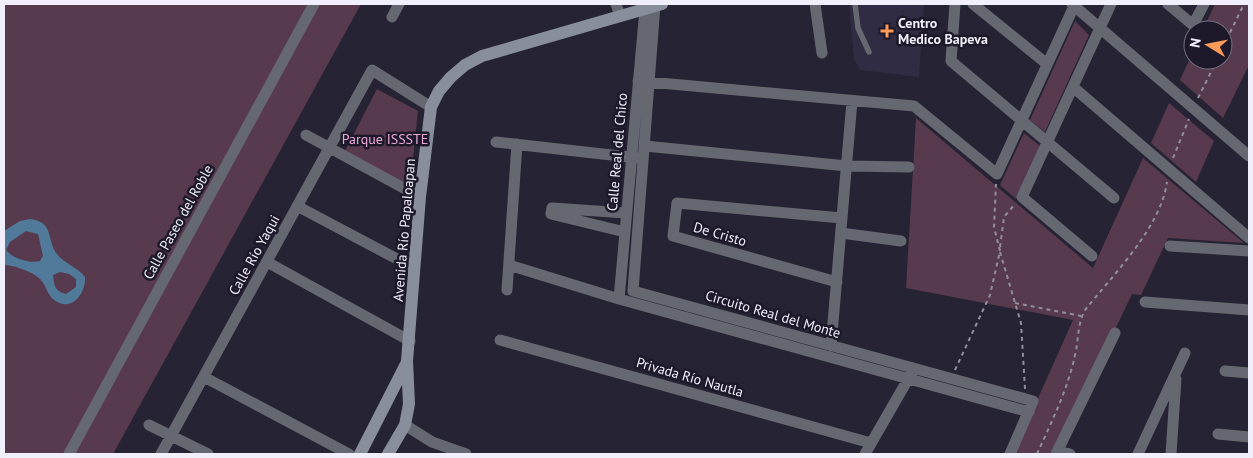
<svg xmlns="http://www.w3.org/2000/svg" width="1253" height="458" viewBox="0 0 1253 458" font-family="'PT Sans',sans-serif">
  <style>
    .built { fill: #302c43 }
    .green { fill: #573a4d }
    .water { fill: #51799a; fill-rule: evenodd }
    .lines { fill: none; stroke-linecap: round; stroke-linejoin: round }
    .path { stroke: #918f9e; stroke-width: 2; stroke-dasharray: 4 4; stroke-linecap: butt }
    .lane { stroke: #656871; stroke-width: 5.5 }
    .street { stroke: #656871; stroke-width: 11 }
    .secondary { stroke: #888e9c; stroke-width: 12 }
    .poi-dot { fill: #fe9b59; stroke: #1d192a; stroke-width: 2 }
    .labels { text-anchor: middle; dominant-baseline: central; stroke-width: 5; stroke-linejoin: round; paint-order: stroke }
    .poi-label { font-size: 14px; font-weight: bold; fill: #f0effb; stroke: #1d192a; text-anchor: start }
    .park-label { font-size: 14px; fill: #eeaad6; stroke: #1d192a }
    .street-label { font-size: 14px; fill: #f0effb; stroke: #1d192a }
  </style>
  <rect width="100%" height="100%" fill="#262334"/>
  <!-- built -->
  <path class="built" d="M849,4H924L919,77L860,70L854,59Z"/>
  <!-- green -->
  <path class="green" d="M4,4H361L113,454H4Z
    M1215,4H1249V65L1223,118L1180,80L1193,52V60H1223V30H1203Z
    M1075,21L1089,35L1045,132L1030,120Z
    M377,89L418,111L410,187L344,153Z
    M1169,103L1214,141L1196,182L1151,143Z
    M916,118L1093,268L1143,158L1244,243L1168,238L1141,295L1132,294L1056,454H1013L1073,320L906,288Z
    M1024,133L1040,146L1016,199L1000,185Z"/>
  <!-- water -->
  <path class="water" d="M30,219C55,222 46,240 57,254C65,264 77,267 85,277C86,294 71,314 53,299C47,294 46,285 40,279C33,272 14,265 4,265V231L20,221ZM26,231L38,234L43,256L40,261C30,264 12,258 6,250L10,242ZM60,272L69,274L76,279V287L66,294C55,292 54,285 53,275Z"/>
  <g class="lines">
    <!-- path -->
    <path class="path" d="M1223,47L1244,4
      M1198,98L1217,60
      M1173,158L1189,119
      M1000,247L1004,217L1015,204
      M1000,252L1021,323L1025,389
      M1015,303L1081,316
      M955,370L990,295L1000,251L994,227L996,184
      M1037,454C1051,423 1068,389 1075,355C1079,339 1077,325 1085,310C1113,275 1161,227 1167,182"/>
    <!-- lane -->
    <path class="lane" d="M855,4L858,28L869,52"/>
    <!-- street -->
    <path class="street" d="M616,4L620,16
      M815,4L822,53
      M955,4L951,61L1114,198
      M973,4L1047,64
      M1072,4L1249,156
      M1168,4L1193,25L1204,4
      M655,5L633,291L1033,401L1010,454
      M392,17L399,4
      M638,81L914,106L997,174L1075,4
      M1073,87L1249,238
      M306,135L420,197
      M496,142L638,158
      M645,146L847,166L909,167
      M297,206L414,268
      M625,232L551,214L552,208L626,213
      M841,233L901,241
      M1170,246L1249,251
      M1092,256L1022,197L1111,4
      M267,262L410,341
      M509,265L619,299L1029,412
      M837,282L673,236L677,203L842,218
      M507,290L517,144
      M619,299L645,9
      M1145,302L1249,310
      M500,340L871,443
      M831,346L852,101
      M1225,371L1249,373
      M204,377L349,454
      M149,425L208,454
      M405,425L432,442L466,454
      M1218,434L1249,437
      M1058,451L1070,454
      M69,454L314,4
      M161,454L372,70L431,107
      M865,454L911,374
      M1056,454L1115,333
      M1138,454L1185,353
      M1171,454L1176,379"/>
    <!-- secondary -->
    <path class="secondary" d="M360,454L406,364
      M388,454L405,425L409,404L407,361L420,197L431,107L439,91L451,77L465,65L482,56L662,4"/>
  </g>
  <!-- markers -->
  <path class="poi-dot" d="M884.5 23.5h5v5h5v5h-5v5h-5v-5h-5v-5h5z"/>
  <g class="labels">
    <!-- poi labels -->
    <g class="poi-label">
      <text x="898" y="23">Centro<tspan x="898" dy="16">Medico Bapeva</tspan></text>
    </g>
    <!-- park labels -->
    <g class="park-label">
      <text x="385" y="139">Parque ISSSTE</text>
    </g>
    <!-- street labels -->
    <g class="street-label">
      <text transform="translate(617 152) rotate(-85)">Calle Real del Chico</text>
      <text transform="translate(178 222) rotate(-61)">Calle Paseo del Roble</text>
      <text transform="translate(404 230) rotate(-85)">Avenida Río Papaloapan</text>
      <text transform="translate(720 234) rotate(16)">De Cristo</text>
      <text transform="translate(254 255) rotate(-61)">Calle Río Yaqui</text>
      <text transform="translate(773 314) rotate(16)">Circuito Real del Monte</text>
      <text transform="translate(690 377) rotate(16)">Privada Río Nautla</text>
    </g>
  </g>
  <!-- border -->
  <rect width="1253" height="458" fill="none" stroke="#f0effb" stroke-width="10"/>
  <!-- north arrow -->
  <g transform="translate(1208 45) rotate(280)"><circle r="24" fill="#1d192a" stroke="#716f7e"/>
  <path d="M0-4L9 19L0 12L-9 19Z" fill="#fe9b59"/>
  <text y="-8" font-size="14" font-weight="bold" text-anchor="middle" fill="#f0effb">N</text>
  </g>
</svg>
